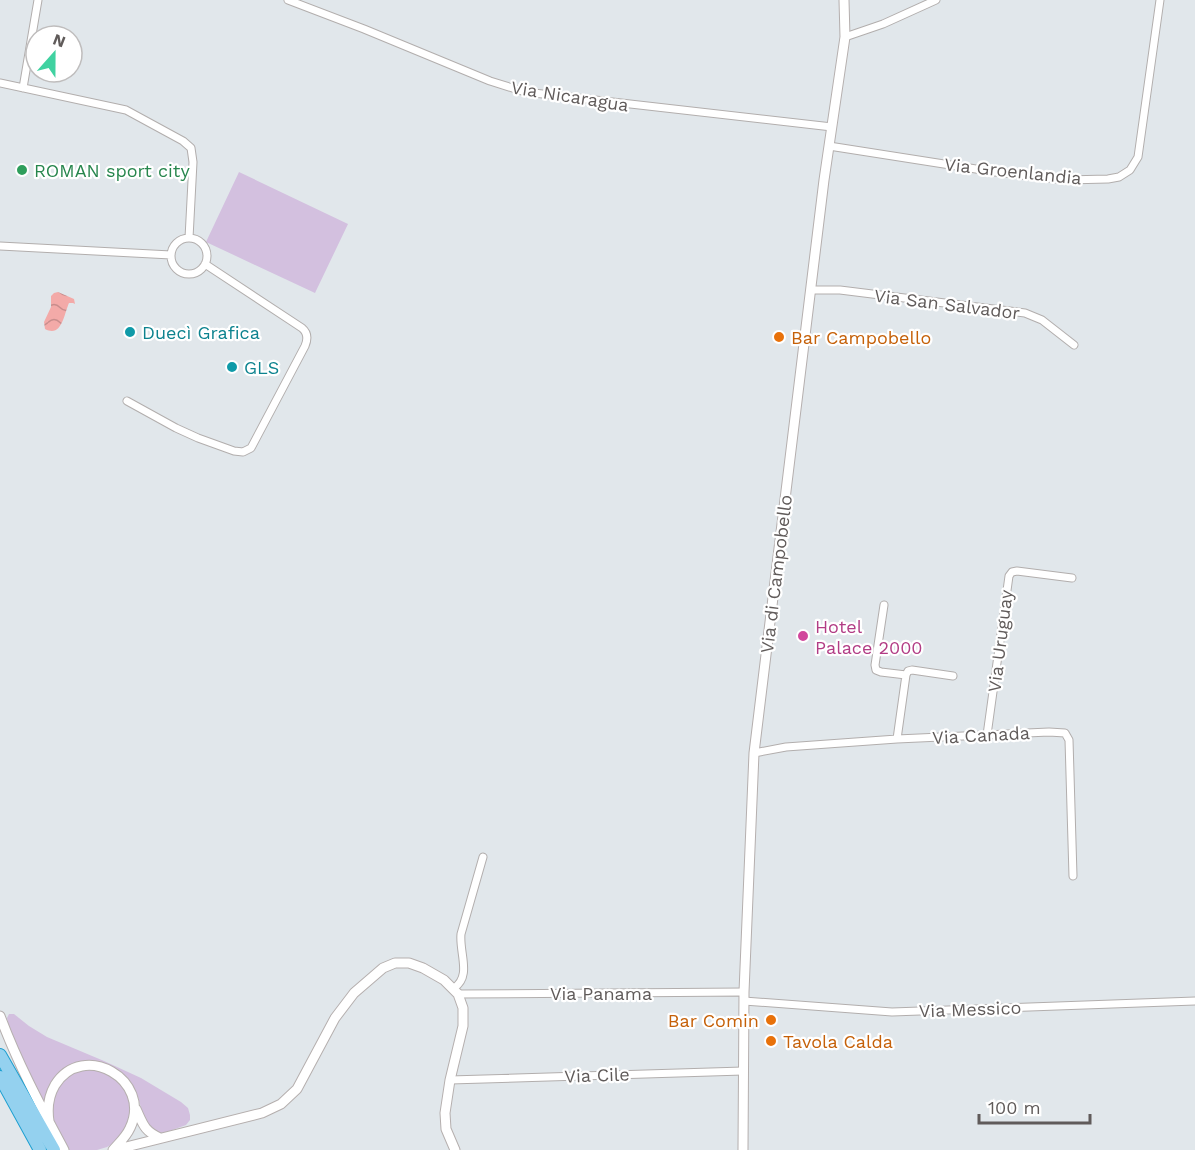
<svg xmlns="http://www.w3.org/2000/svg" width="1195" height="1150" viewBox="0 0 1195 1150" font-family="'Work Sans',sans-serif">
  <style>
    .green { fill: #d3c0df }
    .water { fill: url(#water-waves) }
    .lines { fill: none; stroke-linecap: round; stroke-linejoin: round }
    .street-casing { stroke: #b2aead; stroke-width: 9 }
    .secondary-casing { stroke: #b5afae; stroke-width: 11 }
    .highway-casing { stroke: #1c9fd0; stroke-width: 14 }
    .street { stroke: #fff; stroke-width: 7 }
    .secondary { stroke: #fff; stroke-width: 9 }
    .highway { stroke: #94d1ef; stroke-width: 12 }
    .leisure-dot { fill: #2e9e5b; stroke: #fff; stroke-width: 2 }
    .culture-dot { fill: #0f9aa8; stroke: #fff; stroke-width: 2 }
    .food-dot { fill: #e8710a; stroke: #fff; stroke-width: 2 }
    .hotel-dot { fill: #d1479c; stroke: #fff; stroke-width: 2 }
    .labels { text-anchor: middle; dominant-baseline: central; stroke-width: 4.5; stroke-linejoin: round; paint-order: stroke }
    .street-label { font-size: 18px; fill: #605b5a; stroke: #fff }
    .leisure-label { font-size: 18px; fill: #27864d; stroke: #fff; text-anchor: start }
    .culture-label { font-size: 18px; fill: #0d838f; stroke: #fff; text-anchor: start }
    .food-label { font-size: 18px; fill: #c56008; stroke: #fff; text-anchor: start }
    .hotel-label { font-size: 18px; fill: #b23c85; stroke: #fff; text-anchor: start }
  </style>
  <defs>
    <pattern id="water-waves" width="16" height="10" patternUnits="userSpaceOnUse" patternTransform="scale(1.5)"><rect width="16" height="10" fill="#f3aaa8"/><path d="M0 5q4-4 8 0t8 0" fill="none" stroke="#c88d8c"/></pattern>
  </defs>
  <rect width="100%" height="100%" fill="#e1e7eb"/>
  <!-- green -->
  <path class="green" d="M239,172L348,224L315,293L206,242Z
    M9,1014H14L29,1026L47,1037L104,1061L141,1078L181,1102L188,1108L190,1115V1120L186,1125L164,1133H157C154,1130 149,1127 147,1123C142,1114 140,1102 136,1092C126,1068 102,1058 78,1063L44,1104L23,1061L8,1023L7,1018Z
    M96,1069L120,1081L132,1104L129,1126L114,1143L107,1147L97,1150H69L53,1121L51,1108L58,1086L74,1072Z"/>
  <!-- water -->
  <path class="water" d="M58,292L74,299L75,304L73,303H69C64,314 62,338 45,329L44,322L51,307V296L54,293Z"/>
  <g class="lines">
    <defs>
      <path id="street" d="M288,0L364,29L490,81L525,92L832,127
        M845,37L883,24L936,0
        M0,83L126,110L183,141L191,148L193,162L189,238
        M23,88L38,0
        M829,146L995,172L1066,180L1108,179L1119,177L1130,170L1138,157L1160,0
        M171 256a18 18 0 1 1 36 0a18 18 0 1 1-36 0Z
        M0,246L171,255
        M811,290H840L1025,313L1042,320L1074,345
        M127,401L176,428L198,438L234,451L243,452L251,448L305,346C308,339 308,333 302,328L205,264
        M884,605L875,665L876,670L881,672L906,675L908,671L912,670L953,676
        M987,735L1009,576L1012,572L1017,571L1072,578
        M897,739L906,675
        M754,753L786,747L897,739L1049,732L1065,733L1069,740L1073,876
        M454,988C472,976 459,953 461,934L483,857
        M458,994L744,992
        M744,1001L892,1012L1195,1001
        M450,1080L743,1071"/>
      <path id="secondary" d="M0,1016C18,1064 40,1105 64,1150
        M136,1109C143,1124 144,1131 160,1138
        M49,1121C47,1108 48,1097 55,1085C83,1040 153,1080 130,1128C126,1137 119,1143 113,1150
        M114,1150L262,1113L281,1104L297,1089L335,1018L354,993L383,968L395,963H409L423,968L444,980L458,994L463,1008V1026L450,1080L445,1113L446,1129L455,1150
        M743,1150L744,992L754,753L824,180L845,37L844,0"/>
      <path id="highway" d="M0,1055L54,1150
        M0,1077L40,1150"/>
    </defs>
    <!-- street casing -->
    <use href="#street" class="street-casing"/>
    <!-- secondary casing -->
    <use href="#secondary" class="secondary-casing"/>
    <!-- highway casing -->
    <use href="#highway" class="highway-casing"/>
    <!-- street -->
    <use href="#street" class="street"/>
    <!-- secondary -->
    <use href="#secondary" class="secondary"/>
    <!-- highway -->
    <use href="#highway" class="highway"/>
  </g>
  <!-- markers -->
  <circle class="leisure-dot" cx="22" cy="170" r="6"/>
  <g class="culture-dot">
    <circle cx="130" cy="332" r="6"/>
    <circle cx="232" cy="367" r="6"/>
  </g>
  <g class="food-dot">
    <circle cx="779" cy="337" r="6"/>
    <circle cx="771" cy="1020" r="6"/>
    <circle cx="771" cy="1041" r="6"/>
  </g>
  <circle class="hotel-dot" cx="803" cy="636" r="6"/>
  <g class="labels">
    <!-- street labels -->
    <g class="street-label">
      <text transform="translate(570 96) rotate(9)">Via Nicaragua</text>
      <text transform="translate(1013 171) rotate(6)">Via Groenlandia</text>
      <text transform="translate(947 304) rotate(7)">Via San Salvador</text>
      <text transform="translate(776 574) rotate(-83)">Via di Campobello</text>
      <text transform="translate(1000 641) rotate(-83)">Via Uruguay</text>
      <text transform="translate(981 735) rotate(-3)">Via Canada</text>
      <text x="601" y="993">Via Panama</text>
      <text transform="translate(970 1009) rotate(-2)">Via Messico</text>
      <text transform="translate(597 1075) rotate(-2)">Via Cile</text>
    </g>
    <!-- leisure labels -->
    <g class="leisure-label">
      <text x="34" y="170">ROMAN sport city</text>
    </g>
    <!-- culture labels -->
    <g class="culture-label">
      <text x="142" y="332">Duecì Grafica</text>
      <text x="244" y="367">GLS</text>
    </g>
    <!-- food labels -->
    <g class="food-label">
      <text x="791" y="337">Bar Campobello</text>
      <text x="759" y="1020" text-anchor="end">Bar Comin</text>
      <text x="783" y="1041">Tavola Calda</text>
    </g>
    <!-- hotel labels -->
    <g class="hotel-label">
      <text x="815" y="626">Hotel<tspan x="815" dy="21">Palace 2000</tspan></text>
    </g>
  </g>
  <!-- north arrow -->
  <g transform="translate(54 54) rotate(21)"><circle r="28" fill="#ffffff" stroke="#bfbdbd" stroke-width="1.5"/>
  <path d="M0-4.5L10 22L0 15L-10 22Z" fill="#40d2a1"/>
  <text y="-9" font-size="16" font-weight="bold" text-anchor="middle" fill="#605b5a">N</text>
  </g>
  <!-- scale -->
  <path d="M979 1114v9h111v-9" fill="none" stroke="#605b5a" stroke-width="3"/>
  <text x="988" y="1114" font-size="18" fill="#605b5a" stroke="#ffffff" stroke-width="4.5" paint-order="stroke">100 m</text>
</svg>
